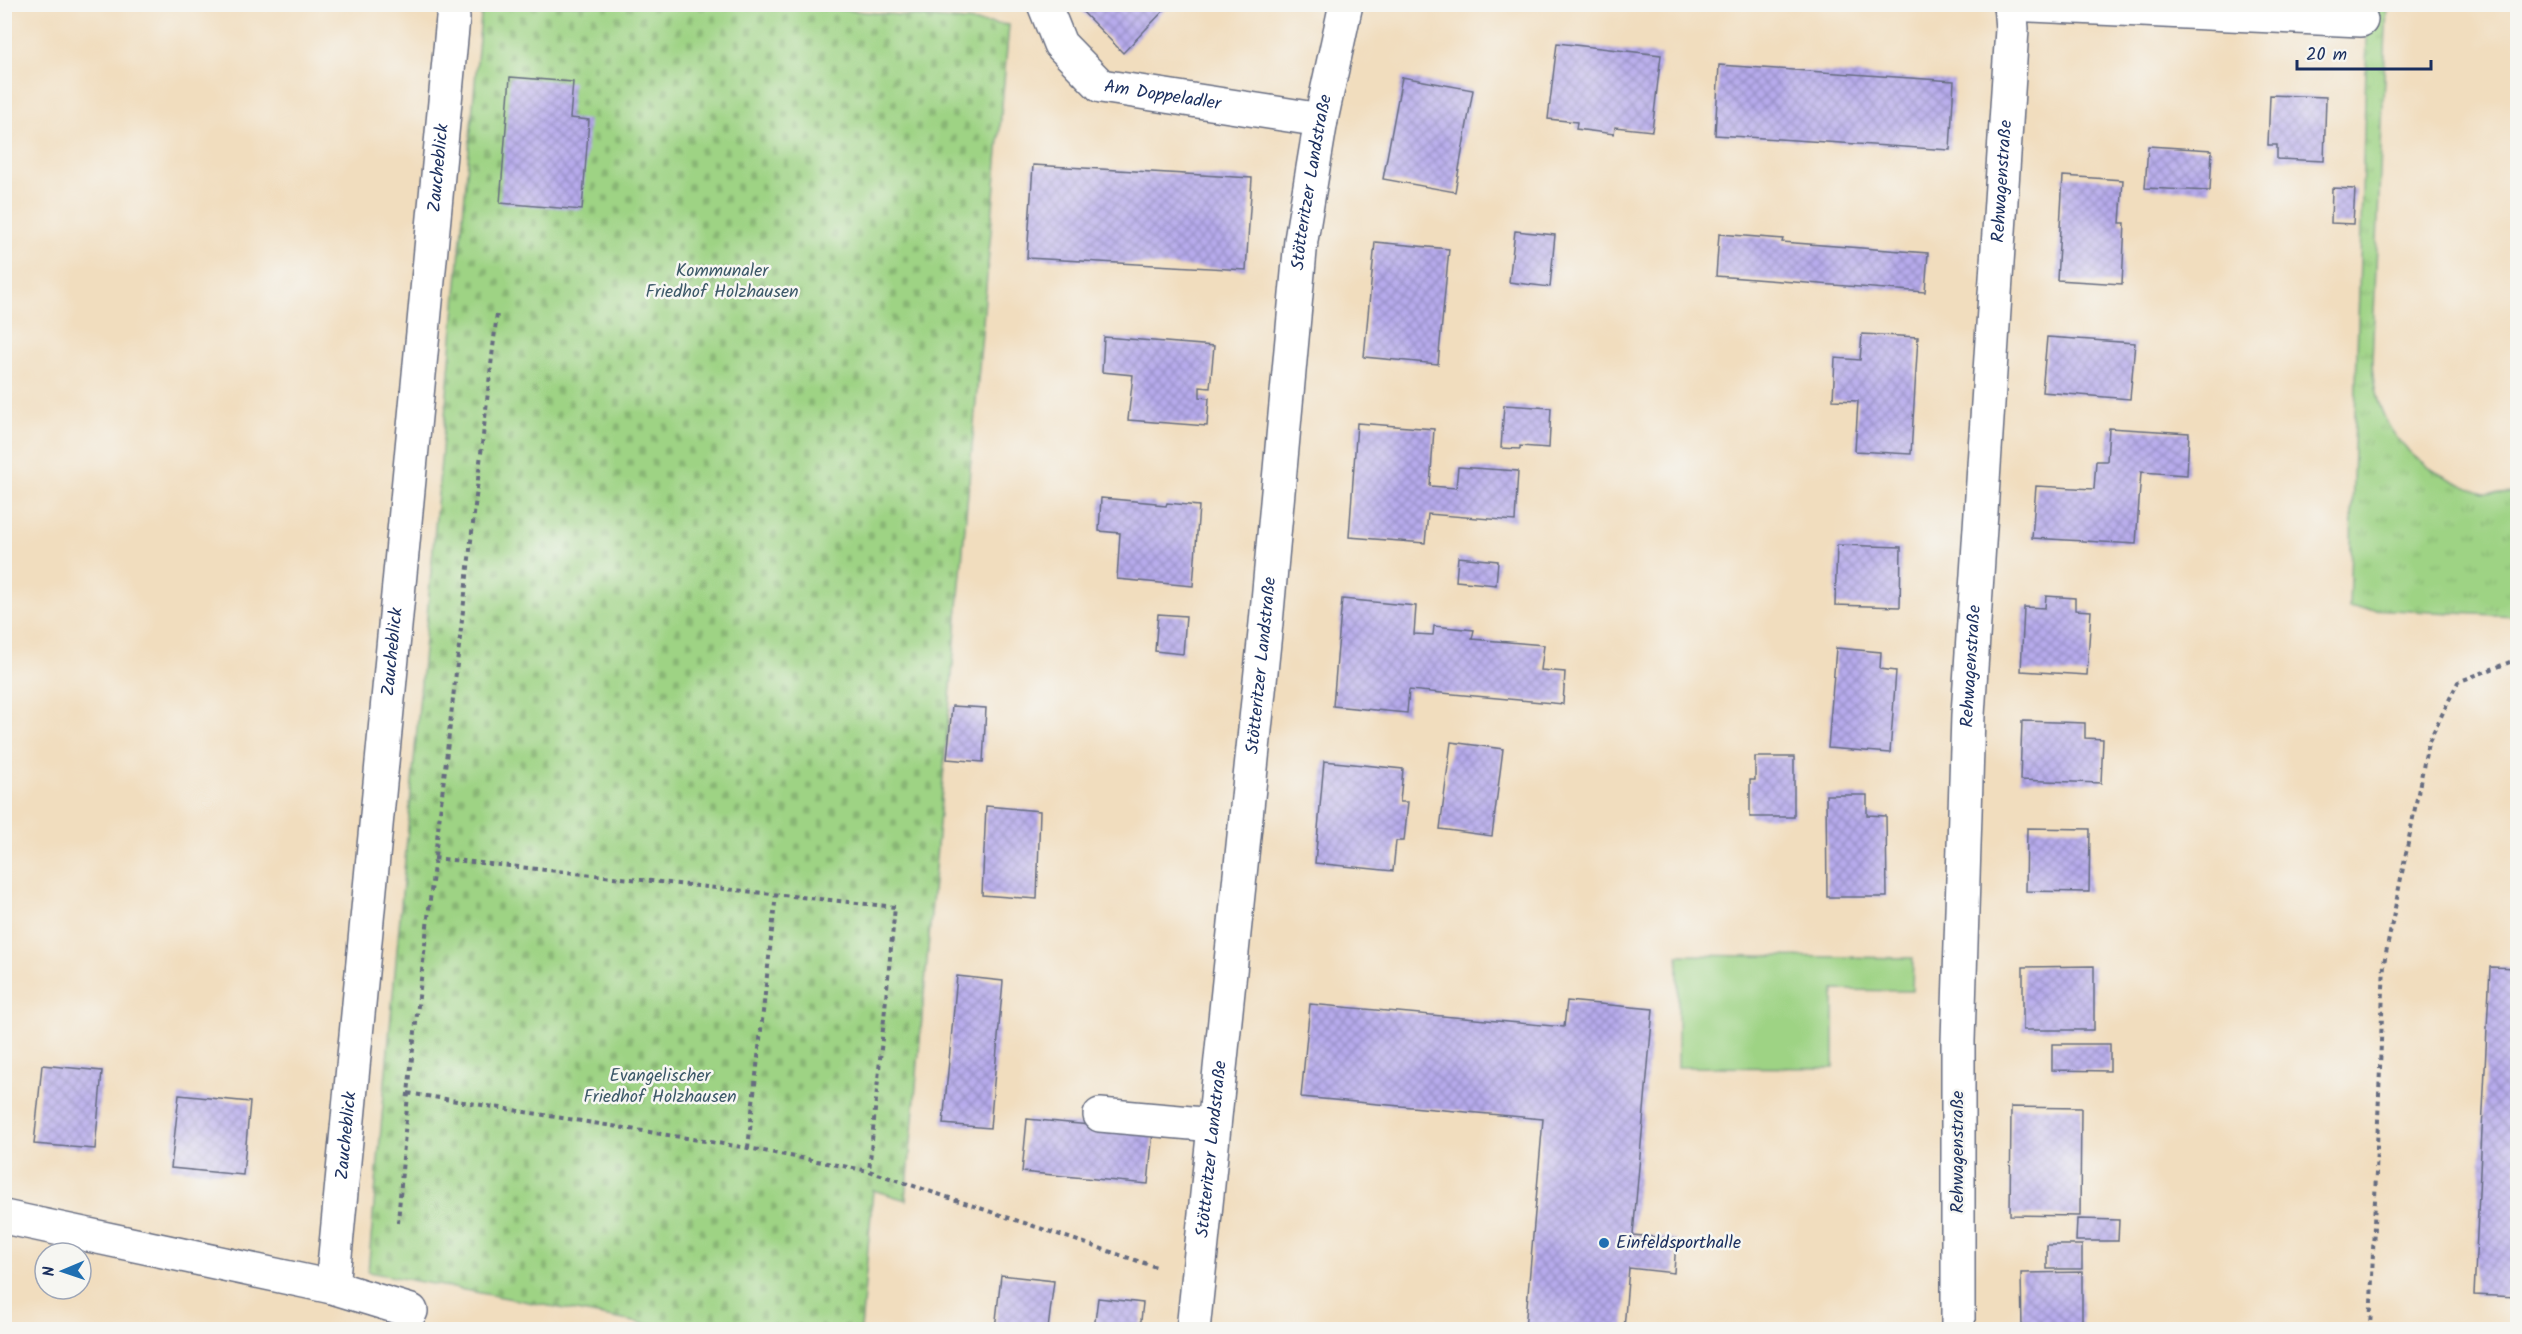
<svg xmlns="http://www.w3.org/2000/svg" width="2522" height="1334" viewBox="0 0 2522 1334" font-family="Kalam,sans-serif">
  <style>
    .grass { fill: url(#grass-tufts); stroke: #5c8171; stroke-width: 1.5 }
    .cemetery { fill: url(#cemetery-stones); stroke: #5c8171; stroke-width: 1.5 }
    .pitch { fill: #9ed384; stroke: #5c8171; stroke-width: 1.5 }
    .building { fill: url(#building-cross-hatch) }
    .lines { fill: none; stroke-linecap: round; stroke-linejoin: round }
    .minor-casing { stroke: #666c80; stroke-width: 36 }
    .path { stroke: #666c80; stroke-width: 4; stroke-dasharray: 4.5 4.5; stroke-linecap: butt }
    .minor { stroke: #fff; stroke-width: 33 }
    .poi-dot { fill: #1f6fb2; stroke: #f6f6f2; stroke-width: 2 }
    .labels { text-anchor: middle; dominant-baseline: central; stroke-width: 5; stroke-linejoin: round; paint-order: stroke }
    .street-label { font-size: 18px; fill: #1b2f5e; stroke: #f6f6f2 }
    .park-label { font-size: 18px; fill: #3c5868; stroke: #f6f6f2 }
    .poi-label { font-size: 18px; fill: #1b2f5e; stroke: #f6f6f2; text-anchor: start }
  </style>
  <defs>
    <pattern id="grass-tufts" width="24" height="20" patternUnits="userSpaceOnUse" patternTransform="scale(1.5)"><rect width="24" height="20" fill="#9ed384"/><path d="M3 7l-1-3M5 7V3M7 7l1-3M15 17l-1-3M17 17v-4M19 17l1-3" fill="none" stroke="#88b574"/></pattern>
    <pattern id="cemetery-stones" width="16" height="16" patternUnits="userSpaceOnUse" patternTransform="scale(1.5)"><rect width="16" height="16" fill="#9ed384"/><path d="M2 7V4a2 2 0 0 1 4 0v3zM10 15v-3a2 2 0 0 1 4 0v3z" fill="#88b574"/></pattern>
    <pattern id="building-cross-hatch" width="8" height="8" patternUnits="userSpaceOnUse" patternTransform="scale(1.5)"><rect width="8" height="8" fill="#b7abec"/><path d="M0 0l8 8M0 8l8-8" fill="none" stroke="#948cc2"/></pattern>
  </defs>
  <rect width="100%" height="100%" fill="#f6f6f2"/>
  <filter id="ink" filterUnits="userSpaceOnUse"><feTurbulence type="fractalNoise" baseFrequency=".0167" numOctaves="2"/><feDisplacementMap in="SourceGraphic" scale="12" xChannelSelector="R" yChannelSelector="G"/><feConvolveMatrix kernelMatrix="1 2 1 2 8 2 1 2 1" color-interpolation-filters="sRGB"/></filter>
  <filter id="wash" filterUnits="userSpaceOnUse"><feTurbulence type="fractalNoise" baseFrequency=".008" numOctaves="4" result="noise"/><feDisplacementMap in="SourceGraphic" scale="24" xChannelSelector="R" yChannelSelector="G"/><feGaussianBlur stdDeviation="1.35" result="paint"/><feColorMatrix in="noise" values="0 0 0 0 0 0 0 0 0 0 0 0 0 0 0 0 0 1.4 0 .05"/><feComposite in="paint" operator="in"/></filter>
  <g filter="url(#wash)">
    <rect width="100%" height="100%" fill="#f1ddbe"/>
    <!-- grass -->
    <path class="grass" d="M2368,5H2387L2372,362C2374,419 2402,458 2454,481C2464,485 2475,492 2485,493C2495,495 2507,493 2517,493V616L2349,608Z"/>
    <!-- cemetery -->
    <path class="cemetery" d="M779,4L1009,25L906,1200L873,1190L861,1329H672L368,1272L482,5Z"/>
    <!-- pitch -->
    <path class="pitch" d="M1678,955L1913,958L1912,991L1834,990V1068L1678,1067Z"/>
    <g id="blocks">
      <!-- building -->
      <path class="building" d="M1075,4H1170L1123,53Z
        M1557,43L1661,55L1652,131L1615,127L1614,134L1576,129L1577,122L1548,119Z
        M1719,65L1954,81L1950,150L1715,135Z
        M510,77L573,82L570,118L589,120L582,210L500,203Z
        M1402,77L1473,90L1455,192L1383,179Z
        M2270,95L2326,97L2324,161L2277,159V145H2268Z
        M2148,146L2212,150L2210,191L2145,188Z
        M1033,165L1252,178L1246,270L1027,258Z
        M2063,176L2123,180L2120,223H2125L2122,284L2057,280Z
        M2332,188L2355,189L2353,224L2331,223Z
        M1515,231L1555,235L1550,287L1509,282Z
        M1719,234L1783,239L1782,242L1928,253L1925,292L1716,276Z
        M1375,242L1449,249L1438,364L1364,357Z
        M1862,334L1918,337L1911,454L1855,451L1858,401L1833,400L1835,358L1860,360Z
        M1104,337L1214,346L1210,388L1200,387V397L1209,398L1207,426L1128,420L1133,375L1102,372Z
        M2047,337L2135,343L2130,399L2042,392Z
        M1504,405L1551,408L1549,448L1520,446V449L1501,448Z
        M1357,423L1434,429L1430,486L1456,488L1458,467L1518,471L1515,521L1428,514L1425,543L1349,537Z
        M2109,428L2189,433L2187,475L2141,472L2136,544L2032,538L2036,486L2094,489L2096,461H2107Z
        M1101,498L1156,503V505L1166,506L1167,503L1199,506L1193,586L1117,579L1120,533L1099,531Z
        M1837,545L1901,547L1900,607L1835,605Z
        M1458,557L1498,561L1496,585L1456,581Z
        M2046,596L2075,598V610L2091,611L2087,675L2021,671L2024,607L2045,608Z
        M1342,599L1416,606L1414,634L1433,635L1434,626L1474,630L1472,639L1544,645L1541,670L1565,672L1563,704L1409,690L1407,713L1333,706Z
        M1158,614L1186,616L1183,654L1155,651Z
        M1836,648L1881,652L1880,669L1896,671L1890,753L1828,748Z
        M952,706L986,708L983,762L947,759Z
        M2022,721L2085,723V738L2103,739L2101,783L2020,780Z
        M1451,742L1503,749L1492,836L1440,829Z
        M1755,757H1794V817H1750V780H1755Z
        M1324,761L1403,769L1400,802H1408L1404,841H1396L1393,871L1315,863Z
        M1826,795H1867V815L1886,816L1887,897H1827Z
        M986,806L1040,811L1037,899L982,895Z
        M2027,828L2090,829L2089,892L2026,891Z
        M2094,966V1030H2023V967Z
        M2490,967L2517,968V1297L2474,1295Z
        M957,976L1003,981L990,1128L943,1124Z
        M1567,1001L1653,1009L1633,1235L1676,1239L1674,1273L1629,1268L1624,1329H1525L1543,1119L1301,1097L1310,1004L1564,1027Z
        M2052,1044H2110V1071L2052,1070Z
        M42,1065L102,1071L95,1149L34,1144Z
        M179,1095L250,1102L243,1175L171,1168Z
        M2011,1107L2081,1108L2080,1216L2010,1215Z
        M1027,1119L1153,1131L1148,1184L1022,1172Z
        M2077,1219L2119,1220L2118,1241H2076Z
        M2047,1245H2082V1269H2047Z
        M2082,1272V1329H2022L2021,1273Z
        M1001,1275L1054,1281L1048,1329H995Z
        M1098,1298L1143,1303L1140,1329H1094Z"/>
    </g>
  </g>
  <g filter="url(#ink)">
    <use href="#blocks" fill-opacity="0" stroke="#666c80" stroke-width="1.5"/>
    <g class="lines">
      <defs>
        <g id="minor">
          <path id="s1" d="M1044,4L1060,44L1101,86L1321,120"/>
          <path d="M2009,4L2361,20"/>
          <path d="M1100,1115L1214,1125"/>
          <path d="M4,1217L332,1287L411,1311"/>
          <path id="s2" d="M332,1287L453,18"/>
          <path id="s3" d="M1193,1330L1266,623L1301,240L1321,120L1346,4"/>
          <path id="s4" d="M1958,1330V1041L1968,715L2012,29L2010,4"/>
        </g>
      </defs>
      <!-- minor casing -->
      <use href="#minor" class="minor-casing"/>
      <!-- path -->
      <path class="path" d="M434,858L895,907L869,1171
        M408,1093L748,1148L869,1171L1159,1268
        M748,1148L776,894
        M398,1223L408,1093L497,313
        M2370,1330L2384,963L2428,743L2458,682L2518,659"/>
      <!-- minor -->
      <use href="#minor" class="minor"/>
    </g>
  </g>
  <!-- markers -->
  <circle class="poi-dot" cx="1604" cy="1243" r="6"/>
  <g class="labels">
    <!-- street labels -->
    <g class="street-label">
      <text stroke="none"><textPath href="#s1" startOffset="164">Am Doppeladler</textPath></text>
      <text stroke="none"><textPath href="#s2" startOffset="1124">Zaucheblick</textPath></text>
      <text stroke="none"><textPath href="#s4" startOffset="1150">Rehwagenstraße</textPath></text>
      <text stroke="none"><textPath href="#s3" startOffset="1154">Stötteritzer Landstraße</textPath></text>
      <text stroke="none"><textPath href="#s2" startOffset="638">Zaucheblick</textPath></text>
      <text stroke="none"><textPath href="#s3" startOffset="668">Stötteritzer Landstraße</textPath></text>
      <text stroke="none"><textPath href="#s4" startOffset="664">Rehwagenstraße</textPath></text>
      <text stroke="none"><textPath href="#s2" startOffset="152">Zaucheblick</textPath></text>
      <text stroke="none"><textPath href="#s3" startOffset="182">Stötteritzer Landstraße</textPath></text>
      <text transform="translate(1958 1152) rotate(-90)">Rehwagenstraße</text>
    </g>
    <!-- park labels -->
    <g class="park-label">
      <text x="722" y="271">Kommunaler<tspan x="722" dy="21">Friedhof Holzhausen</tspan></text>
      <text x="660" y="1076">Evangelischer<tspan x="660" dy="21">Friedhof Holzhausen</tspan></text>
    </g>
    <!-- poi labels -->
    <g class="poi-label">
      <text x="1616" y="1243">Einfeldsporthalle</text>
    </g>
  </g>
  <!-- margin -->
  <rect width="2522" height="1334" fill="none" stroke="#f6f6f2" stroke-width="24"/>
  <!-- north arrow -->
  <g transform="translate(63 1271) rotate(268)"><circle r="28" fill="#f6f6f2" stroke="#9ea6b7" stroke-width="1.5"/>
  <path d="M0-4.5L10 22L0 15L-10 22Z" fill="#1f6fb2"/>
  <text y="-9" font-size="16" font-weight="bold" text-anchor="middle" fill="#1b2f5e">N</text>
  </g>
  <!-- scale -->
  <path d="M2297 60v9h134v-9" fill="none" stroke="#1b2f5e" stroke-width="3"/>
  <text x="2306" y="60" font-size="18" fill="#1b2f5e" stroke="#f6f6f2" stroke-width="4.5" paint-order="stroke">20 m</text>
</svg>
